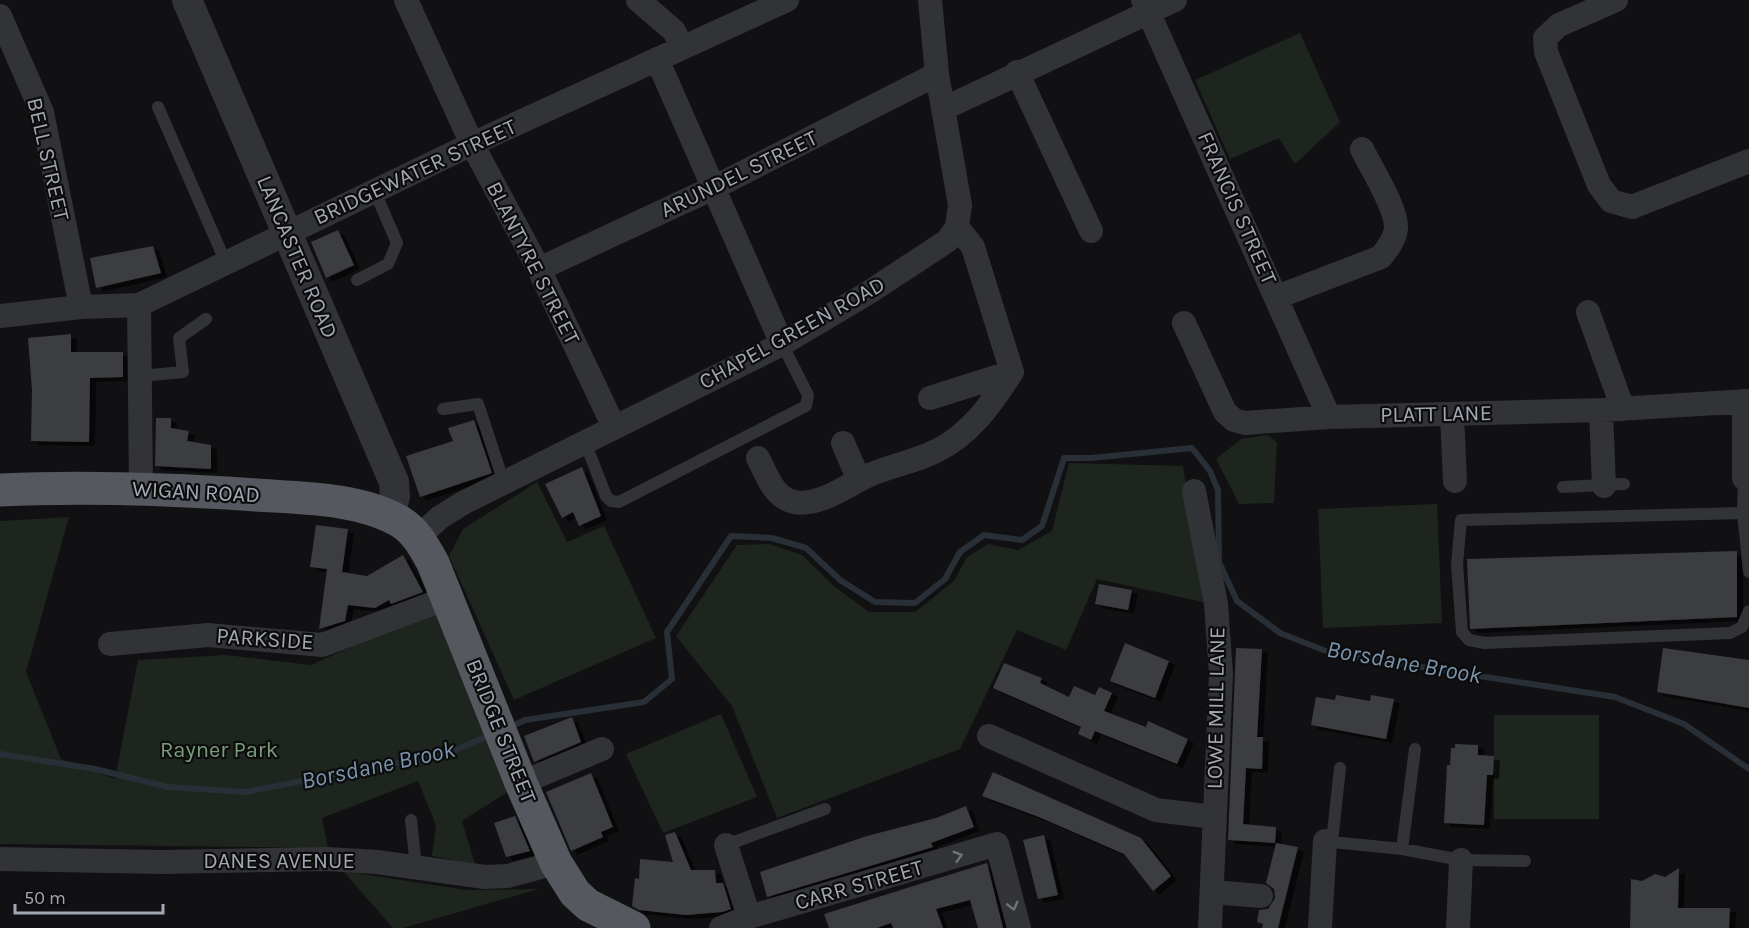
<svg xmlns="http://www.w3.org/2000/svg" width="1749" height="928" viewBox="0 0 1749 928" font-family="Karla,sans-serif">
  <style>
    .green { fill: #1e251e }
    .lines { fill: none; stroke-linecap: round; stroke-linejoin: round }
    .stream { stroke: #282f36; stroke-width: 6 }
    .building { fill: #3b3c40; filter: url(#shadow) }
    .service { stroke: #323337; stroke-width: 12 }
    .minor { stroke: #323337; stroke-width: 24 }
    .tertiary { stroke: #323337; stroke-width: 30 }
    .trunk { stroke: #56585f; stroke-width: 33 }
    .oneway { stroke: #70737b }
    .labels { text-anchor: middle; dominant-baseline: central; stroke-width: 4.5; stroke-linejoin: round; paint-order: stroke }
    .street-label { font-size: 22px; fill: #a3a7b3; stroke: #0c0c0d }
    .park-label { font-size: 22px; fill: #7a9e7d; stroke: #0c0c0d }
    .water-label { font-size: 24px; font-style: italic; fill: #7a94ae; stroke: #0c0c0d }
  </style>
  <defs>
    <filter id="shadow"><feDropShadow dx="6" dy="4" stdDeviation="0" flood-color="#0009"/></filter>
  </defs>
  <rect width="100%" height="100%" fill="#111113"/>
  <!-- green -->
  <path class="green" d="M1300,33L1340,122L1295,164L1279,138L1230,159L1195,80Z
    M1267,435L1277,442L1274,503L1239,504L1216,459L1241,439Z
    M1069,463L1183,466L1203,602L1097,579L1066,650L1017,630L960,749L777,818L732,706L676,636L737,545L769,544L802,555L834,586L869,612H915L954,581L967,557L988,544L1018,550L1052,531Z
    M537,482L567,542L604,526L656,638L514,700L449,556L463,529Z
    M1437,504L1442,623L1323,628L1318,509Z
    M69,517L26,672L61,759L115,779L138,660L226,655L311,665L437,608L509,791L462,821L475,864L432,856L436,825L418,781L322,818L328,848L0,844V521Z
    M721,714L757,797L663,833L626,754Z
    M1494,715H1599V819H1494Z
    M343,871L466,890L539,889L403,928H393Z"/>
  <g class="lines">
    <!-- stream -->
    <path class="stream" d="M510,727L525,720L644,702L672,679L667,632L731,536L772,538L806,548L840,580L875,602L915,603L945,579L960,552L984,535L1022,540L1042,526L1064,458H1091L1192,448L1210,471L1218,490L1219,562L1237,601L1280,633L1331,653L1615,697L1684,724L1749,769
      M0,754L95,769L168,787L245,792L449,753L492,734"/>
  </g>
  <!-- building -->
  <path class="building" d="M338,230L354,265L326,278L311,242Z
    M153,246L161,273L96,288L90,258Z
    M71,334V352H123V377L90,378L89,442L31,441L32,390L28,338Z
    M156,418H171V428L189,431L187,441L211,445V469L155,466Z
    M474,420L492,473L420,497L406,456L453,441L448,428Z
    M582,467L601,516L579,526L573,512L562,518L545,484Z
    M316,525L348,529L342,572L367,576L403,555L423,592L391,604L389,600L375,608L348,605L345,621L319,629L327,569L310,567Z
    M1737,551V617L1470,629L1467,559Z
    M1099,584L1132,590L1128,610L1095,604Z
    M1125,643L1169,661L1155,698L1110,681Z
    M1236,648L1262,649L1257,737H1263L1262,769L1246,768L1243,824L1276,827L1275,843L1228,840Z
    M1663,648L1749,660V708L1657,692Z
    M1004,663L1042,678L1040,683L1069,697L1074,686L1095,695L1099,687L1112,693L1104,711L1146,727L1148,721L1188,739L1177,764L1095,731L1091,740L1078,734L1081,727L993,688Z
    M1336,695L1370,701L1371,695L1394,699L1386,739L1311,725L1316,697L1335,700Z
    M572,717L581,742L534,762L524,736Z
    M1455,744L1478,745V755L1494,756L1493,775H1487L1484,825L1444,823L1447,765H1450L1451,748H1455Z
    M993,772L1141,838L1171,876L1153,891L1124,854L1039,817L982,796Z
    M591,773L613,827L601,832L603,837L571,851L546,792Z
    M966,806L974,827L931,843L933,847L767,897L760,872L867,836L936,818Z
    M515,816L530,851L506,857L494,823Z
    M675,832L691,870H715L716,883H723L731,909L722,912L686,915L639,910L632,906L635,878L639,879L640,859L673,862L665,835Z
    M1044,835L1058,895L1038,899L1023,840Z
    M1276,843L1298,847L1278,928H1262L1263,924L1257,922L1259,910L1268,909L1275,898L1274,889L1266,883Z
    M987,863L1003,928H978L970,900L936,909L943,928H893L891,923L877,928H829L824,914Z
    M1679,868L1678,908H1730L1729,928H1630L1631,879L1642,881L1655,874L1665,877Z"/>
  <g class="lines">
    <!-- service -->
    <path class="service" d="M158,107L226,263
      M357,280L388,264L397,243L375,192
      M140,376L183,372L179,338L206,319
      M443,409L478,404L504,483
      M585,442L606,496L611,501L619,502L806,406L808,395L782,344
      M1744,478L1743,513L1749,572
      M1563,487L1624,484
      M1743,513L1461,520L1457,564L1462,632L1469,640L1485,643L1730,633L1742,627L1749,611
      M1340,768L1332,842L1402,849L1461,860L1525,861
      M411,820L416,867
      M726,845L825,809
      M1402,849L1415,749"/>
    <!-- minor -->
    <path class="minor" d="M406,0L472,144L539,269L614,427
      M638,0L674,31L682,47
      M1143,0L1329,417
      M1616,0L1559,25L1545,38L1546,52L1599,185L1611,201L1632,207L1749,161
      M0,16L42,112L81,307
      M657,59L782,344
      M1017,72L1091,231
      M943,109L1175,0
      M957,227L973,247L1012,372
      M539,269L713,188L937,74
      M1277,297L1381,257C1387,249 1395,240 1396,228C1397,208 1371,168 1362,149
      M139,305L141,487
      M1588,312L1623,409
      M0,316L81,307L139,305L472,144L787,0
      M1184,323L1225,412L1234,420L1245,423L1329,417L1601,410L1749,401
      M930,398L1012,372
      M1601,410L1604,486
      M1452,414L1455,481
      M843,443L859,480
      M758,458C767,475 773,497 794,502C817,507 843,488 863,478C886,466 913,463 936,451C970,435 992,403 1012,372
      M1744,478V401
      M1194,491L1216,604L1221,674L1210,928
      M418,538L439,518L463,503L782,344L868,293L947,241L957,227L960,205L937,74L930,0
      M110,644L208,635L322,645L447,598
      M989,736L1156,810L1214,817
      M521,783L602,749
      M726,845L749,917
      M0,859L162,862L327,859L377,862L485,877L508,876L556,863
      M1212,892L1261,896
      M721,928L749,917L997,844L1019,928
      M1320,928L1325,841
      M1458,928L1461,860"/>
    <!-- tertiary -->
    <path class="tertiary" d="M187,0L394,482L395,497L389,517"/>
    <!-- trunk -->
    <path class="trunk" d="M0,490C86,486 170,489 256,495C301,498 359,498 399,521C416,531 424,547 433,563L521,783L556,863L575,893L588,905L634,928"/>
  </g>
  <!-- one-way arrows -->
  <defs><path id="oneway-chevron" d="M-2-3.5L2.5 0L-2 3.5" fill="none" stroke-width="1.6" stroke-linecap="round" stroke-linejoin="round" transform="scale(1.5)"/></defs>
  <g class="oneway">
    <use href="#oneway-chevron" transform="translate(958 856) rotate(-16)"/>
    <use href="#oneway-chevron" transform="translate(1013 906) rotate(76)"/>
  </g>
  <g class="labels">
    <!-- street labels -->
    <g class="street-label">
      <text transform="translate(48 159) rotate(77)">BELL STREET</text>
      <text transform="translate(415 172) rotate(-25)">BRIDGEWATER STREET</text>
      <text transform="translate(739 174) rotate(-26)">ARUNDEL STREET</text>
      <text transform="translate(1237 208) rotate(66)">FRANCIS STREET</text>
      <text transform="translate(297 257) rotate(67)">LANCASTER ROAD</text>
      <text transform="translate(533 263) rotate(63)">BLANTYRE STREET</text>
      <text transform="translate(792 333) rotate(-29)">CHAPEL GREEN ROAD</text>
      <text transform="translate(1436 414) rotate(-1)">PLATT LANE</text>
      <text transform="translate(196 492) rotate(3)">WIGAN ROAD</text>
      <text transform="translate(265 639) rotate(4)">PARKSIDE</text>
      <text transform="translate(1216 708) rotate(-89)">LOWE MILL LANE</text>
      <text transform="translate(501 731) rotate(68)">BRIDGE STREET</text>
      <text x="279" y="861">DANES AVENUE</text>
      <text transform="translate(859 885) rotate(-16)">CARR STREET</text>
    </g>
    <!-- park labels -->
    <g class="park-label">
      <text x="219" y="750">Rayner Park</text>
    </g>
    <!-- water labels -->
    <g class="water-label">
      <text transform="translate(1404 662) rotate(10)">Borsdane Brook</text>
      <text transform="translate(378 765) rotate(-12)">Borsdane Brook</text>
    </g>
  </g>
  <!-- scale -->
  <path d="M15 904v9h148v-9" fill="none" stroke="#a3a7b3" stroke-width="3"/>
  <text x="24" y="904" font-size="18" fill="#a3a7b3" stroke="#0c0c0d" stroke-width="4.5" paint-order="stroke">50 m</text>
</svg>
